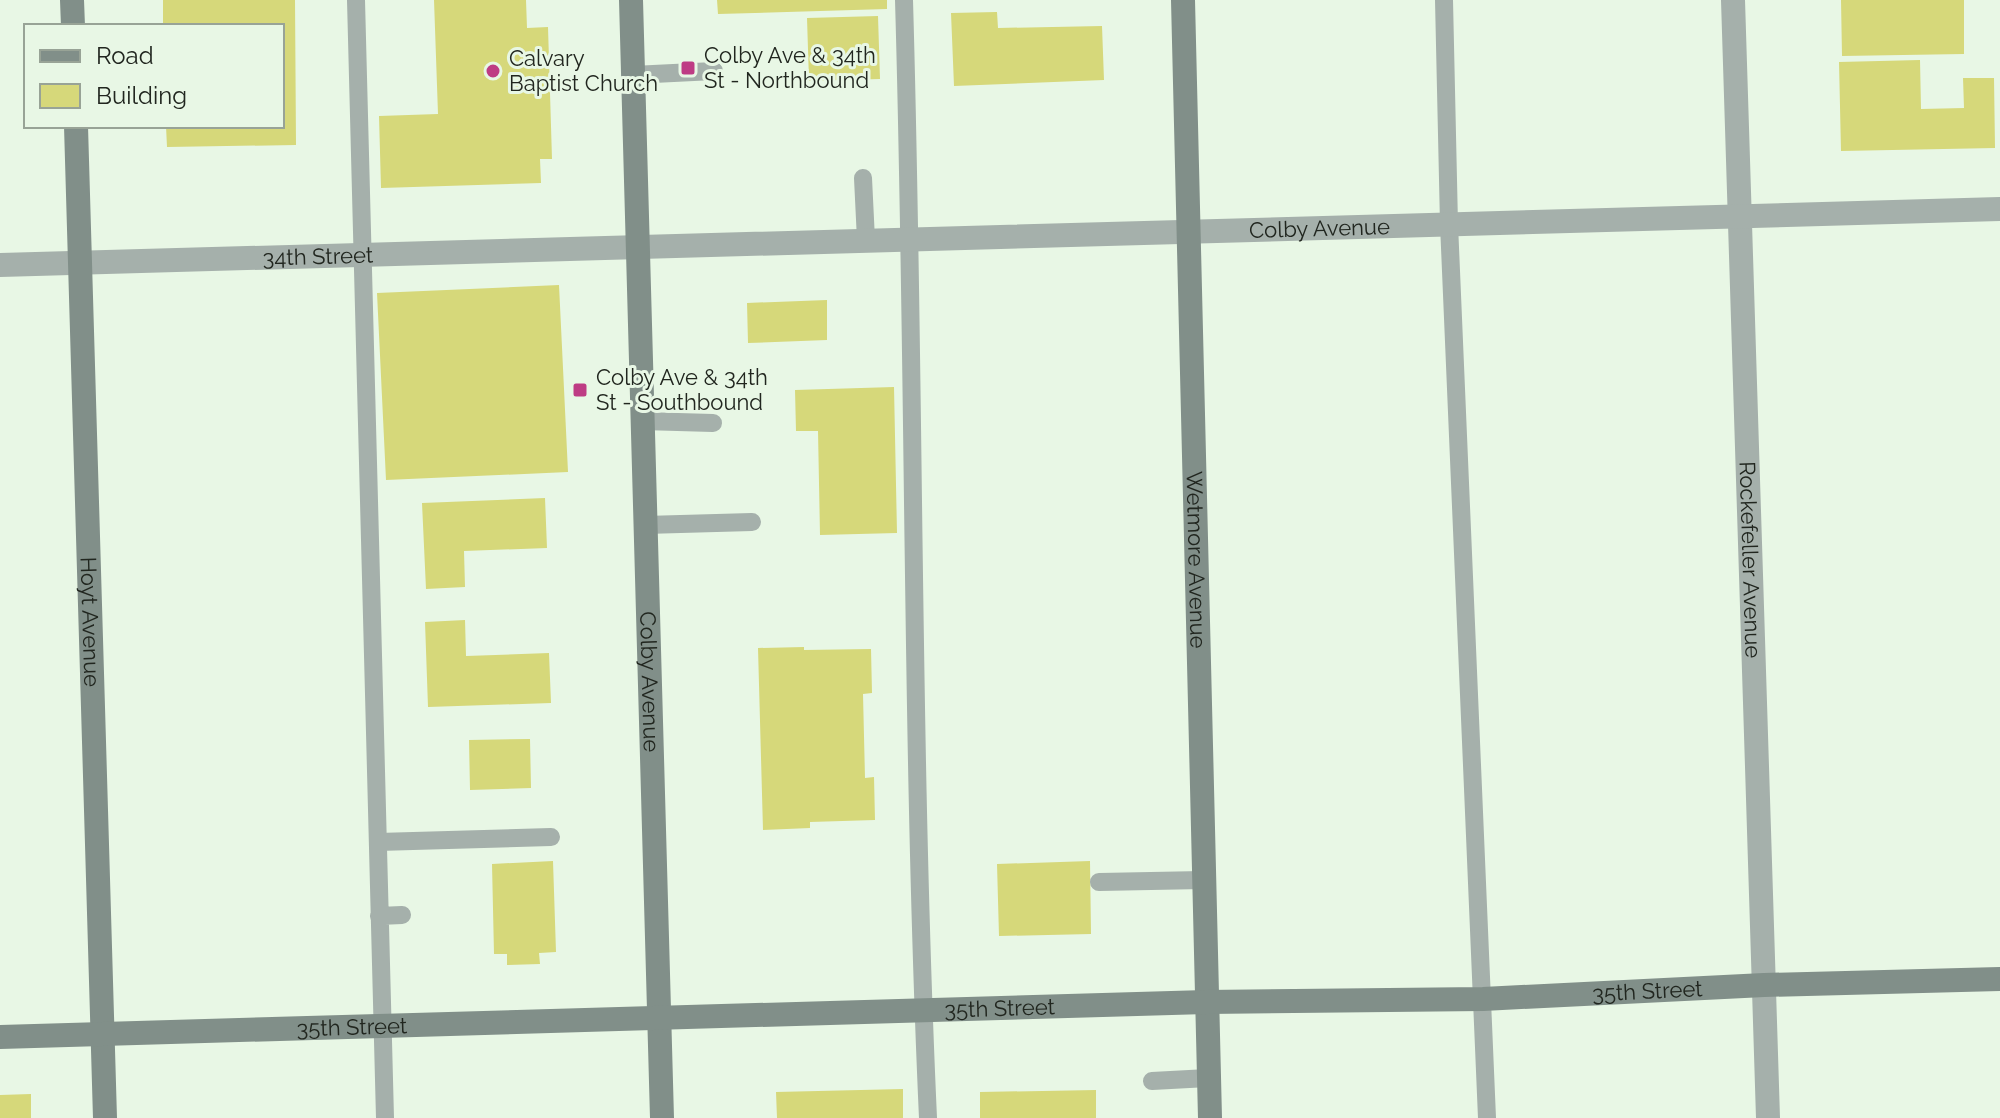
<svg xmlns="http://www.w3.org/2000/svg" width="2000" height="1118" viewBox="0 0 2000 1118" font-family="Raleway,sans-serif">
  <style>
    .building { fill: #d6d87a }
    .lines { fill: none; stroke-linecap: round; stroke-linejoin: round }
    .lane { stroke: #a5b0ab; stroke-width: 18 }
    .street { stroke: #a5b0ab; stroke-width: 24 }
    .secondary { stroke: #818f89; stroke-width: 24 }
    .poi-dot { fill: #be3c84; stroke: #e8f7e5; stroke-width: 3 }
    .labels { text-anchor: middle; dominant-baseline: central; stroke-width: 6; stroke-linejoin: round; paint-order: stroke }
    .poi-label { font-size: 22px; fill: #21261f; stroke: #e8f7e5; text-anchor: start }
    .street-label { font-size: 22px; fill: #21261f; stroke: #e8f7e5 }
  </style>
  <rect width="100%" height="100%" fill="#e8f7e5"/>
  <!-- building -->
  <path class="building" d="M163,0H295L296,145L167,147L166,126H282V26H163Z
    M434,0H526L527,28L548,27L552,159H540L541,183L381,188L379,116L438,114Z
    M717,0H887V9L718,14Z
    M1841,0H1964V54L1842,56Z
    M997,12L998,28L1102,26L1104,80L954,86L951,13Z
    M878,16L880,79L809,81L807,18Z
    M1920,60L1921,109L1964,108L1963,78H1994L1995,148L1841,151L1839,62Z
    M559,285L568,472L386,480L377,293Z
    M827,300V340L748,343L747,303Z
    M894,387L897,533L820,535L818,431H796L795,390Z
    M545,498L547,548L464,551L465,587L426,589L422,503Z
    M465,620L466,656L549,653L551,703L428,707L425,622Z
    M804,647V650L871,649L872,693L863,694L865,778L874,777L875,820L810,822V828L763,830L758,648Z
    M530,739L531,788L470,790L469,740Z
    M553,861L556,952L539,953L540,964L507,965V954H494L492,864Z
    M1090,861L1091,934L999,936L997,864Z
    M903,1089V1118H777L776,1092Z
    M1096,1090V1118H980V1092Z
    M31,1094V1118H0V1095Z"/>
  <g class="lines">
    <!-- lane -->
    <path class="lane" d="M356,0L385,1118
      M904,0C915,373 911,746 928,1118
      M1444,0L1449,224L1487,1118
      M633,75L714,71
      M863,178L866,240
      M642,421L713,423
      M645,525L752,522
      M378,842L551,837
      M1099,882L1203,880
      M379,916L402,915
      M1152,1081L1208,1078"/>
    <!-- street -->
    <g class="street">
      <path id="s1" d="M1733,0L1768,1118"/>
      <path id="s2" d="M0,265L2000,209"/>
    </g>
    <!-- secondary -->
    <g class="secondary">
      <path d="M72,0L73,26"/>
      <path id="s3" d="M631,0L662,1118"/>
      <path id="s4" d="M1183,0L1210,1118"/>
      <path id="s5" d="M76,126L105,1118"/>
      <path id="s6" d="M0,1037L1206,1002L1483,999L1764,985L2000,979"/>
    </g>
  </g>
  <!-- markers -->
  <g class="poi-dot">
    <rect x="680" y="60" width="16" height="16" rx="4"/>
    <circle cx="493" cy="71" r="8"/>
    <rect x="572" y="382" width="16" height="16" rx="4"/>
  </g>
  <g class="labels">
    <!-- poi labels -->
    <g class="poi-label">
      <text x="704" y="55">Colby Ave &amp; 34th<tspan x="704" dy="25">St - Northbound</tspan></text>
      <text x="509" y="58">Calvary<tspan x="509" dy="25">Baptist Church</tspan></text>
      <text x="596" y="377">Colby Ave &amp; 34th<tspan x="596" dy="25">St - Southbound</tspan></text>
    </g>
    <!-- street labels -->
    <g class="street-label">
      <text stroke="none"><textPath href="#s2" startOffset="1320">Colby Avenue</textPath></text>
      <text stroke="none"><textPath href="#s2" startOffset="318">34th Street</textPath></text>
      <text stroke="none"><textPath href="#s4" startOffset="560">Wetmore Avenue</textPath></text>
      <text stroke="none"><textPath href="#s1" startOffset="560">Rockefeller Avenue</textPath></text>
      <text stroke="none"><textPath href="#s5" startOffset="496">Hoyt Avenue</textPath></text>
      <text stroke="none"><textPath href="#s3" startOffset="682">Colby Avenue</textPath></text>
      <text stroke="none"><textPath href="#s6" startOffset="1648">35th Street</textPath></text>
      <text stroke="none"><textPath href="#s6" startOffset="1000">35th Street</textPath></text>
      <text stroke="none"><textPath href="#s6" startOffset="352">35th Street</textPath></text>
    </g>
  </g>
  <!-- legend -->
  <rect x="24" y="24" width="260" height="104" fill="#e8f7e5" stroke="#98a396" stroke-width="2"/>
  <rect x="40" y="50" width="40" height="12" fill="#818f89" stroke="#98a396" stroke-width="2"/>
  <text x="96" y="64" font-size="24" fill="#21261f">Road</text>
  <rect x="40" y="84" width="40" height="24" fill="#d6d87a" stroke="#98a396" stroke-width="2"/>
  <text x="96" y="104" font-size="24" fill="#21261f">Building</text>
</svg>
